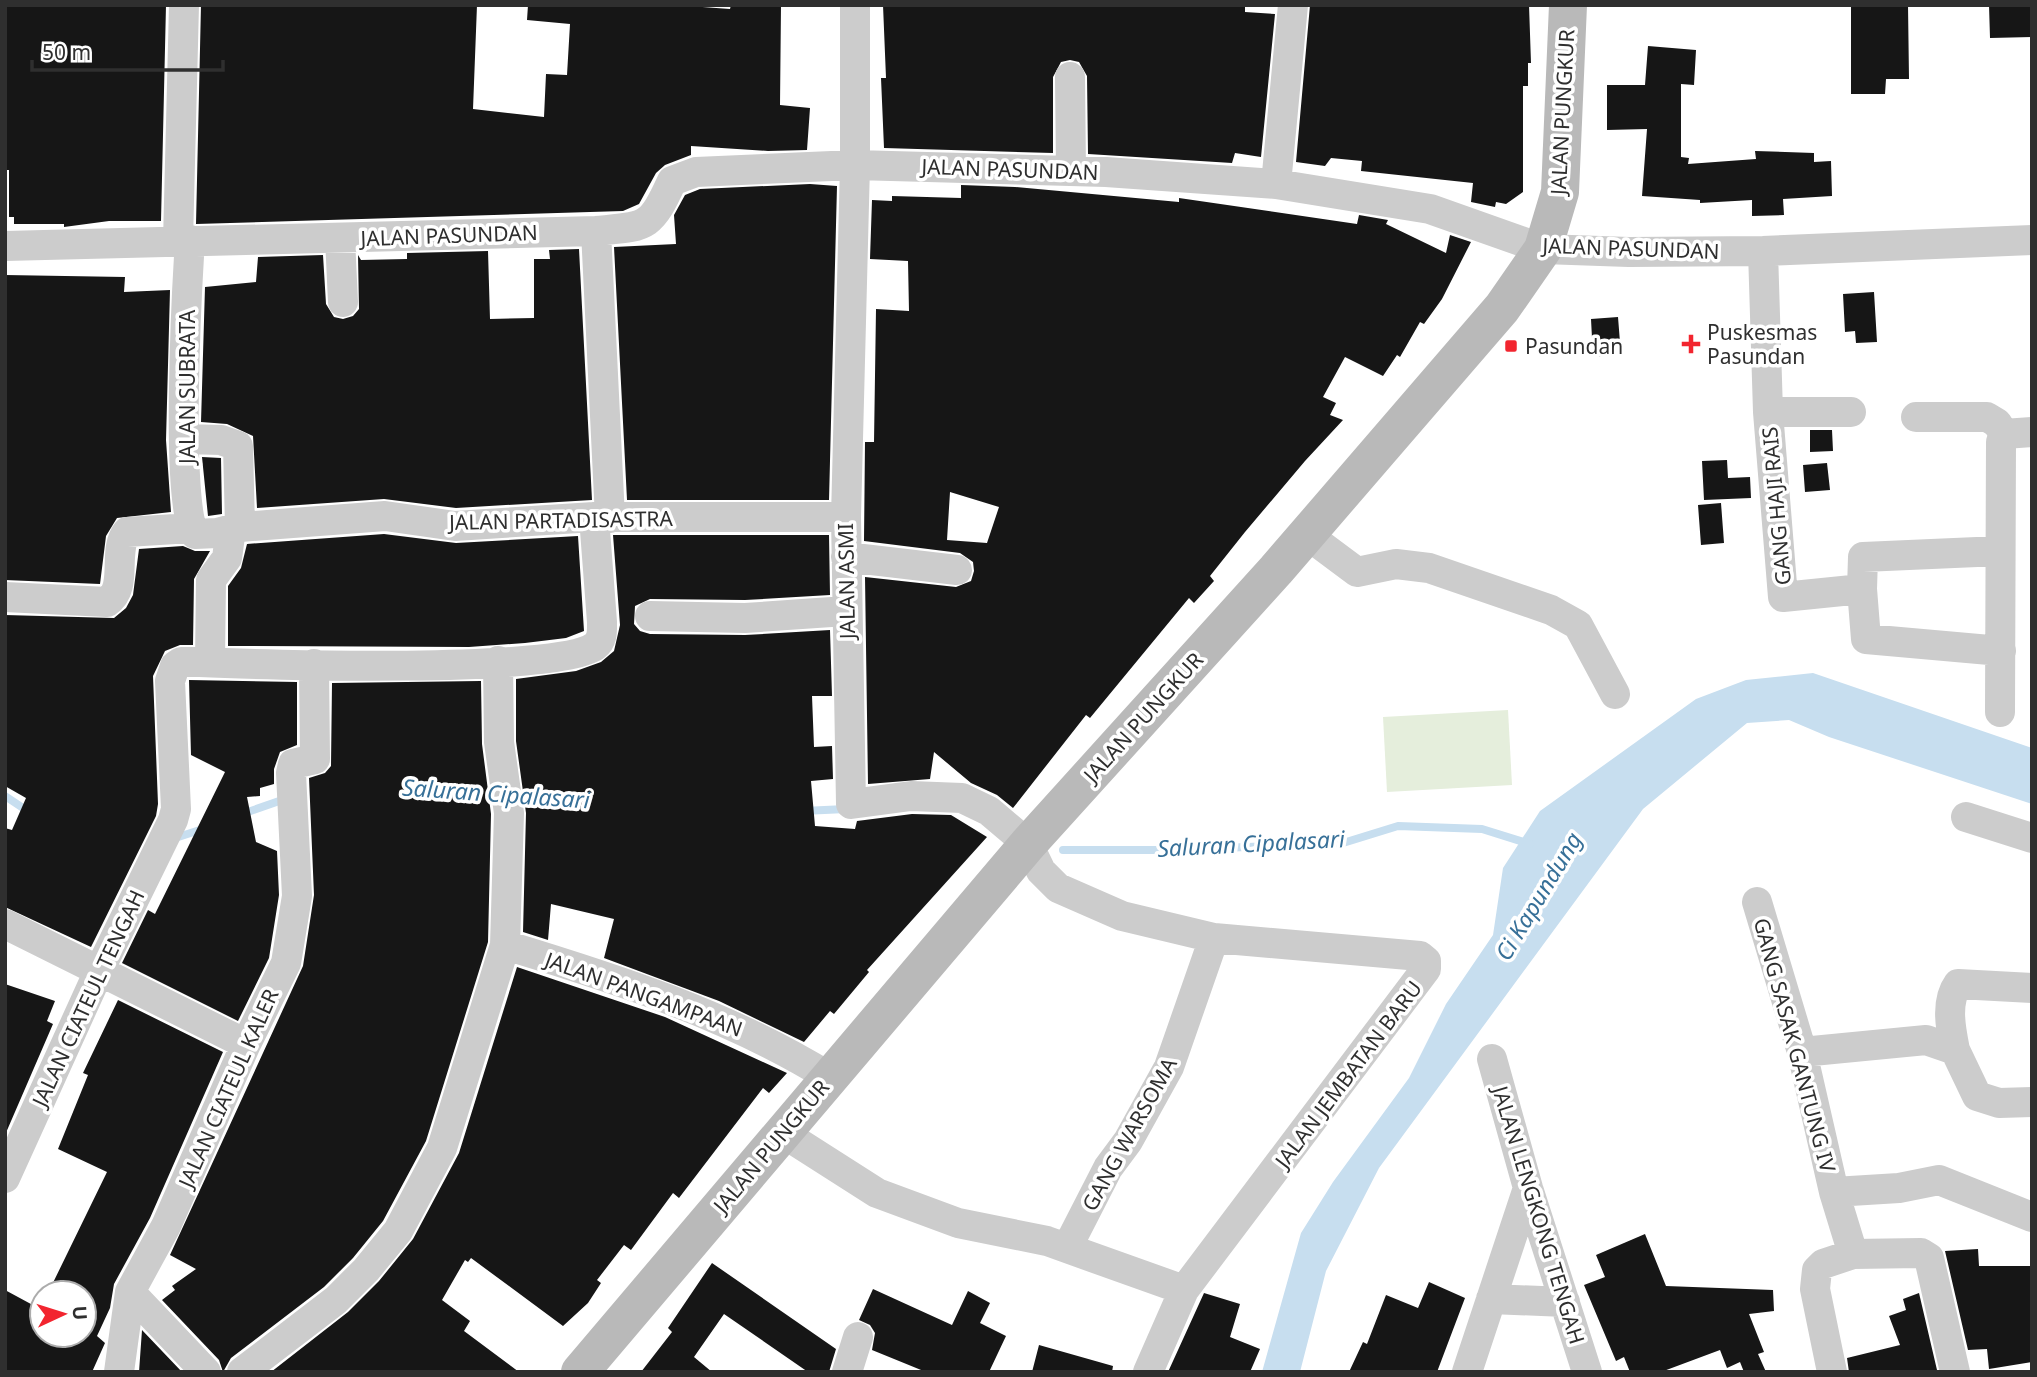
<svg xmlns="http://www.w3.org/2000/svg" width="2037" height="1377" viewBox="0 0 2037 1377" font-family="'Noto Sans',sans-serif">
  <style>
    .green { fill: #e5eedc }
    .water { fill: #c7deef }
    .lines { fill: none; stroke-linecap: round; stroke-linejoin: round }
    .stream { stroke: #c7deef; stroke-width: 8 }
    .building { fill: #161616; fill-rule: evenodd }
    .street { stroke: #ccc; stroke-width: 30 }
    .secondary { stroke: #b9b9b9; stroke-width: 38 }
    .poi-dot { fill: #f2252f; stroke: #fff; stroke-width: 2.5 }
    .labels { text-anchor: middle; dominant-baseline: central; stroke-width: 7; stroke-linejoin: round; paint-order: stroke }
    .street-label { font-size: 21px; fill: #2f2f2f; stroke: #fff }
    .poi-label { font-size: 21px; fill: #2f2f2f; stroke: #fff; text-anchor: start }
    .water-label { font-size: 23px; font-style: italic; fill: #377098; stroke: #fff }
  </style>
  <rect width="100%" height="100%" fill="#fff"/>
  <!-- green -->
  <path class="green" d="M1508,710L1512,785L1387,792L1383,717Z"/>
  <!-- water -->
  <path class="water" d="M1813,673L2032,748V804L1829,737L1789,720L1747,723L1643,809L1379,1168L1326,1271L1300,1372H1262L1301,1233L1333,1182L1409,1078L1446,1004L1493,935L1503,868L1540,811L1696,699L1746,680Z"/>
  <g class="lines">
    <!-- stream -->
    <path class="stream" d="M5,796L29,812
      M803,811L846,809
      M242,814L285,799
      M172,839L203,829
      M1063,850H1171L1343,843L1398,826L1482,829L1530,844"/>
  </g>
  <!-- building -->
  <path class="building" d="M5,5H166L161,221H109L64,227V224H14V217H9V170H5Z
    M201,5H477L473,109L544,117L546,74L567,75L570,24L527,20L528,5H675L730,9L731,5H781L780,105L810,108L807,150L768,151L691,146V155L665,165L656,173L639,204L623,211L196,224Z
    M883,5L1245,6V12L1275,14L1261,157L1235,153L1232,163L1088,154L1087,76L1079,62L1070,60L1061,62L1053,77V153L884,148L881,78H886Z
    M1310,5H1529L1531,63H1528V86H1523V192L1506,204L1496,202L1495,207L1471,202L1473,183L1361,171L1362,161L1331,158L1325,166L1296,162Z
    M1851,5H1908L1909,79H1886L1885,94H1851Z
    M1989,5H2032V37L1990,38Z
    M1648,46L1696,50L1694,85L1681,84V157L1689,158L1688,164L1756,159L1755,151L1814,153V162L1831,161L1832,196L1783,199L1784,215L1752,216V200L1700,203V200L1642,196L1647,129L1607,130V85H1645Z
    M810,184L837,186L829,500H627L614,247L676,244L674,215L685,195L700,189Z
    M961,185L1015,187L1179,202V198L1357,224L1359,215L1388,220L1386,224L1446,253L1450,235L1471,242L1442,299L1424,324L1420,322L1400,357L1397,355L1383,376L1345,357L1323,397L1336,403L1330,415L1343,420L1305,461L1245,532L1210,576L1214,581L1194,603L1189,598L1090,718L1086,715L1013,808L997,795L971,783L934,752L930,779L868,784L865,577L956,587L971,581L974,571L973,562L960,553L864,541L865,442H874L876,309L909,311L908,261L870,259L872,200L892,201V196L961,198ZM950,492L999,507L987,543L947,540Z
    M579,249L592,500L456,508L384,499L257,508L253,436L227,424L201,422L205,287L256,282L258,257L323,255L326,304L334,317L343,319L353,316L359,309L358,255L361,260L407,259V253L488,251L490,319L534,318V259H550L549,250Z
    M5,275L125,277L124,292L170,290L166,440L171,512L117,518L106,536L100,584L5,580Z
    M1874,292L1877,342L1856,343L1855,331L1845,332L1843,294Z
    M1618,317L1621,355L1593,357L1591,319Z
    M1810,430H1832L1833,451L1810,452Z
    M202,457L221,458L222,514L208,516Z
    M1727,460L1728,478L1750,477L1751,498L1704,500L1702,461Z
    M1827,463L1830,490L1805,492L1803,465Z
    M1721,503L1724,543L1701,545L1698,505Z
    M384,534L456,543L578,536L584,631L566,638L525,643L469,647L228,646V586L241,568L247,544Z
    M613,535H829L830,595L745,600L650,599L635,606L634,624L640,631L650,634L745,635L830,630L832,696H812L814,747L832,746L833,779L811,781L815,826L855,829L857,821L912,814L951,815L987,837L867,970L869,972L834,1014L830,1011L804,1042L719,1001L604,958L614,919L551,904L548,940L523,932L526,813L516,741V679L576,671L601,662L614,651L620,625Z
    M183,546L195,551H210L194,579L193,645H180L165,651L153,676L158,804L156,816L91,947L5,907V828L12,830L26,798L5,786V615L114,618L126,608L133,595L139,549Z
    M189,680L297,682V745L280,752L274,769V784L260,788V796L247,797L256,842L277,851L279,895L269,958L238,1021L122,963L148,910L155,914L225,772L191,755Z
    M481,681L482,744L491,814L488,942L426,1141L383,1221L353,1258L324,1287L231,1358L223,1372L219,1360L162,1300L175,1290L172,1286L196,1269L170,1255L303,966L314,895L309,778L325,773L331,766L332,683Z
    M517,967L665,1017L787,1073L769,1093L763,1088L679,1198L673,1193L631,1250L624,1245L597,1280L601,1283L588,1303L563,1326L471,1258L468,1262L465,1260L442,1300L470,1321L464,1331L519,1372H271L348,1312L379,1281L413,1239L459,1153Z
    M5,984L55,1001L47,1021L53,1024L5,1135Z
    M118,1000L223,1052L150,1218L114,1284L110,1308L97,1336L105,1343L92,1372H5V1290L42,1310V1335H84V1293H48L107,1172L58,1149L88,1075L83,1073Z
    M1645,1234L1666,1286L1773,1290L1774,1311L1749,1314L1764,1352L1758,1354L1766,1372H1744L1740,1362L1727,1368L1720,1350L1661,1372H1630L1624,1357L1616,1361L1584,1285L1605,1277L1596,1255Z
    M1978,1249L1979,1266H2032V1362L1989,1369L1987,1349L1968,1350L1945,1251Z
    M712,1263L836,1349L829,1372H808L724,1314L694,1357L712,1372H641L672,1332L668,1328Z
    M1429,1282L1465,1298L1437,1372H1349L1363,1342L1367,1344L1386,1295L1418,1308Z
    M873,1289L952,1325L968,1291L990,1303L980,1323L1006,1336L989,1372H926L872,1350L875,1333L870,1325L859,1320Z
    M1204,1293L1240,1304L1230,1337L1260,1349L1250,1372H1168Z
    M1919,1293L1937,1370L1849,1372L1847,1358L1900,1345L1889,1316L1906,1310L1903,1299Z
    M142,1330L182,1372H139Z
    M1039,1345L1113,1366L1112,1372H1032Z"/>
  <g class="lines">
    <!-- street -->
    <path class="street" d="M855,5V165L846,517L851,804L911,796L962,798L989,811L1028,844L1041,871L1058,888L1122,916L1214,938L1420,956L1426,961V969L1184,1290L1148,1372
      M1070,77L1071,171
      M1276,184L1293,5
      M596,231L610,518
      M340,238L343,302
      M190,240C187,286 175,505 195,534L217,533L240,527L385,516L455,526L594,517H846
      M178,241L184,5
      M5,246L596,231C647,226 650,229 672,181L696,172L855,165L1106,172L1276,184L1430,209L1543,249L1629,252L1763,251L2032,240
      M1763,251L1768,412L1783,597L1862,589L1863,557L2000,551
      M1768,412H1851
      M1916,417H1987L1997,423L2004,434L2001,442L2000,712
      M2004,434L2032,432
      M185,439L221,440L238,446L240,527
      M1306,534L1357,572L1396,564L1429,568L1551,610L1578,625L1615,694
      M846,557L957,570
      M1862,589L1866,639L2001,651
      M5,597L107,602C129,588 112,550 127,532L191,528
      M650,616L745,618L846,611
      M210,662L211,580L227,558L231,529
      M1966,817L2032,838
      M1757,902L1802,1052L1834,1192L1899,1188L1939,1180L2032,1217
      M5,924L246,1044
      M505,945C617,979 729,1015 829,1077
      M1955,1050C1951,1030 1945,1002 1958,984L2032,988
      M1802,1052L1926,1040L1955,1050L1977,1096L1999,1103L2032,1102
      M1492,1059L1528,1188L1587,1372
      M783,1133L877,1193L958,1223L1047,1241L1184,1290
      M5,1178L99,971L173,820L176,809L170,681L175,666L181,662H200C259,665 559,674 595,646C603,640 602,631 602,622L594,517
      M1067,1248L1108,1168L1128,1141L1169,1067L1214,938
      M1853,1254L1921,1253L1929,1258L1955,1372
      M130,1292L206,1372
      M1491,1299L1565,1302
      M119,1372L130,1292L166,1226L246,1044L286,963L297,896L291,773L293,764L315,759L314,664
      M242,1372L336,1300L366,1270L398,1231L442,1148L505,945L509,813L499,742L498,661
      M847,1372L858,1337
      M1467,1372L1528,1188
      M1832,1372L1815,1289L1817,1270L1823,1264L1853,1254L1834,1192"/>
    <!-- secondary -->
    <path class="secondary" d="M580,1372L1028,844L1276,570L1502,308L1543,249L1560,192L1568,5"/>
  </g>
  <!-- markers -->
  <g class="poi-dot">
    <path d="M1687.5 333.5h7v7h7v7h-7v7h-7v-7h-7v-7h7z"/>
    <rect x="1504" y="339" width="14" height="14" rx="3.5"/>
  </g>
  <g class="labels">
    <!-- street labels -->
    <g class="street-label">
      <text transform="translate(1562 112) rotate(-87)">JALAN PUNGKUR</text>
      <text transform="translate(1010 169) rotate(2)">JALAN PASUNDAN</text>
      <text transform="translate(449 235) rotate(-2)">JALAN PASUNDAN</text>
      <text transform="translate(1631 248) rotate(2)">JALAN PASUNDAN</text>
      <text transform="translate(187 387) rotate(-90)">JALAN SUBRATA</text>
      <text transform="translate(1776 506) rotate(-95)">GANG HAJI RAIS</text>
      <text transform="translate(561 520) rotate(-1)">JALAN PARTADISASTRA</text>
      <text transform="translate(846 581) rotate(-91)">JALAN ASMI</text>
      <text transform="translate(1143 717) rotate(-48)">JALAN PUNGKUR</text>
      <text transform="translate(644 994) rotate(20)">JALAN PANGAMPAAN</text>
      <text transform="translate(88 998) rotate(-65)">JALAN CIATEUL TENGAH</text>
      <text transform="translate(1795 1045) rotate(75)">GANG SASAK GANTUNG IV</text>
      <text transform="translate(1348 1074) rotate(-53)">JALAN JEMBATAN BARU</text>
      <text transform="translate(228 1088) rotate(-66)">JALAN CIATEUL KALER</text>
      <text transform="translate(1129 1134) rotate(-61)">GANG WARSOMA</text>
      <text transform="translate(771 1146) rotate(-50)">JALAN PUNGKUR</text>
      <text transform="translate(1539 1215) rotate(73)">JALAN LENGKONG TENGAH</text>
    </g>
    <!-- poi labels -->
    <g class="poi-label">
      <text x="1707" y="332">Puskesmas<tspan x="1707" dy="24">Pasundan</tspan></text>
      <text x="1525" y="346">Pasundan</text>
    </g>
    <!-- water labels -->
    <g class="water-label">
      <text transform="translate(496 793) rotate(4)">Saluran Cipalasari</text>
      <text transform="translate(1251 843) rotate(-3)">Saluran Cipalasari</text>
      <text transform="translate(1538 896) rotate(-59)">Ci Kapundung</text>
    </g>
  </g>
  <!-- border -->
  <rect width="2037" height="1377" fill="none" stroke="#2f2f2f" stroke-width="14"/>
  <!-- north arrow -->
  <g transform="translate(63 1314) rotate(86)"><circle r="33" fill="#ffffff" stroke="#acacac" stroke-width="2"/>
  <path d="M0-5L12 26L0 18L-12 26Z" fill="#f2252f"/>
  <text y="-10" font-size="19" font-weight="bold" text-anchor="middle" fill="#2f2f2f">U</text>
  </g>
  <!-- scale -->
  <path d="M32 60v10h191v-10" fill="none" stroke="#2f2f2f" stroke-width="3.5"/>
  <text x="42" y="60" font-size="21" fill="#2f2f2f" stroke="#ffffff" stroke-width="5" paint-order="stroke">50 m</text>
</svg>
